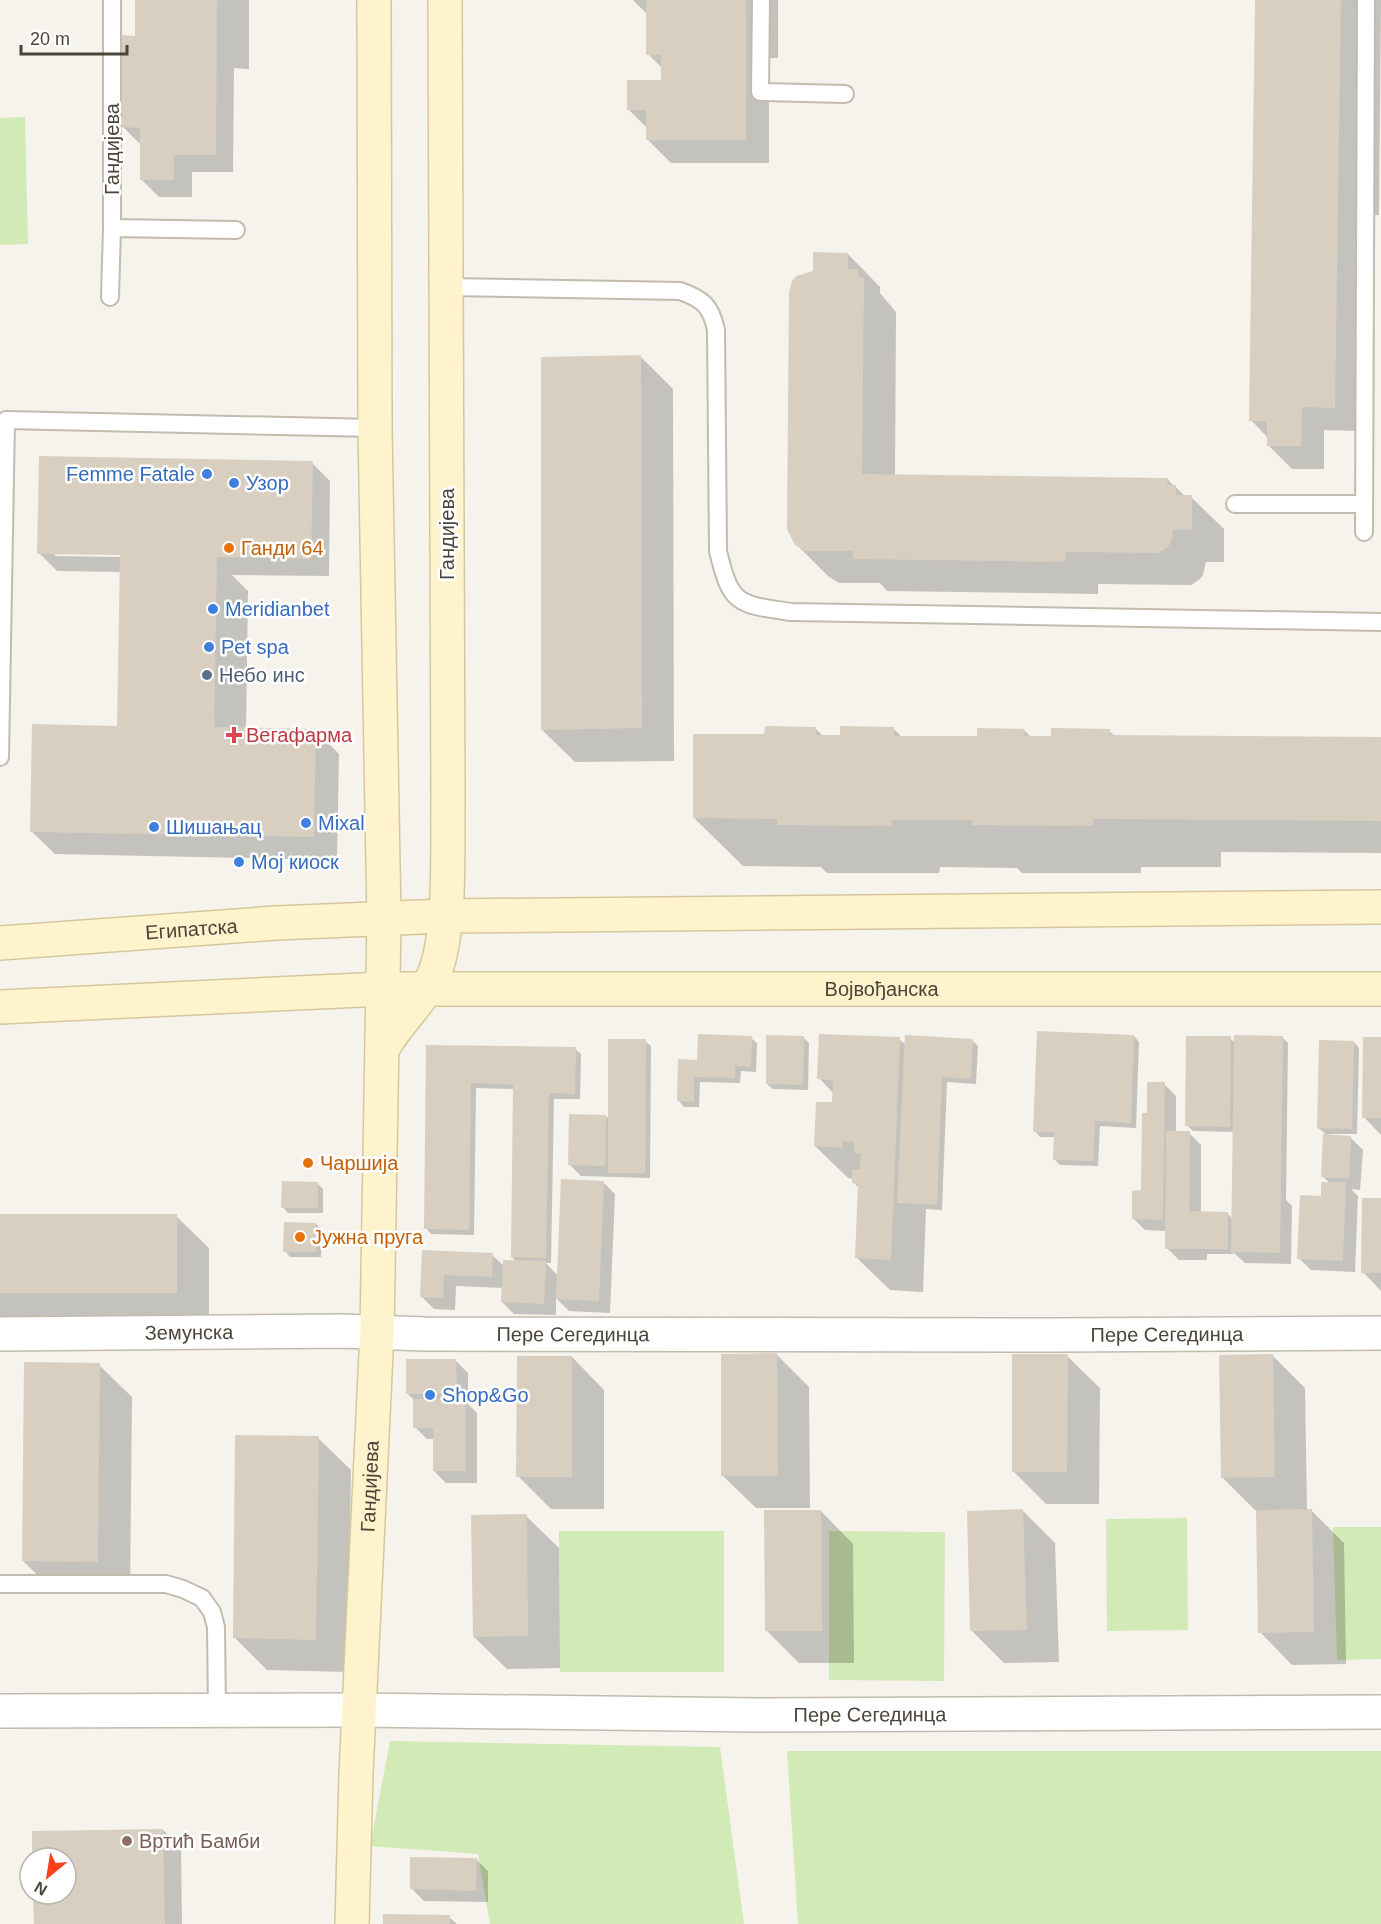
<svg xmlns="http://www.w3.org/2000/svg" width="1381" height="1924" viewBox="0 0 1381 1924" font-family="Helvetica,sans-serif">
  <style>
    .green { fill: #d2eab5 }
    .shadow { fill: #0003; fill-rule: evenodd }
    .building { fill: #d8cfc1 }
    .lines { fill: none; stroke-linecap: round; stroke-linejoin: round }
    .lane-casing { stroke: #c2bbae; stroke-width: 20 }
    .street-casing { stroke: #c2bbae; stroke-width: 36 }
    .secondary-casing { stroke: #d6c79b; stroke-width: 36 }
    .lane { stroke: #fff; stroke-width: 16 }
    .street { stroke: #fff; stroke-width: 33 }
    .secondary { stroke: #fff3cd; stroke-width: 33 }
    .shop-dot { fill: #3f7fe0; stroke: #fff; stroke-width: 2 }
    .food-dot { fill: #e8710a; stroke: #fff; stroke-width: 2 }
    .service-dot { fill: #5c6f8a; stroke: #fff; stroke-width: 2 }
    .health-dot { fill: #e0444e; stroke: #fff; stroke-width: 2 }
    .education-dot { fill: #8d6e63; stroke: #fff; stroke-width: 2 }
    .labels { text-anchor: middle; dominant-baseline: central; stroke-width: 5; stroke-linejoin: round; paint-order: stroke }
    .street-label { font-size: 20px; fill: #4b4439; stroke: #fff }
    .shop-label { font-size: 20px; fill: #366cbe; stroke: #fff; text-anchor: start }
    .food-label { font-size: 20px; fill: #c56008; stroke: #fff; text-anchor: start }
    .service-label { font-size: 20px; fill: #4e5e75; stroke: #fff; text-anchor: start }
    .health-label { font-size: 20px; fill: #be3a42; stroke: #fff; text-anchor: start }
    .education-label { font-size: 20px; fill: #785e54; stroke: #fff; text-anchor: start }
  </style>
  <rect width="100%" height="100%" fill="#f6f3ec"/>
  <!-- green -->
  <path class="green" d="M25,117L28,244L0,245V118Z
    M1187,1518L1188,1630L1107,1631L1106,1519Z
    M1333,1527H1381V1659L1337,1660Z
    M559,1531H724V1672H560Z
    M829,1531L945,1532L944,1681L829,1680Z
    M390,1741L720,1747L744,1924H490L478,1854L370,1846Z
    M787,1751H1381V1924H798Z"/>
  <!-- shadow -->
  <path class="shadow" d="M137,0H249V69L234,68L233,172H192V197H159L141,179V145L123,127L137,37Z
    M633,0H778V58H769V163H671L648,140V129L628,109L663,82V69L648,54V15Z
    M1256,0H1381L1379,215H1370L1358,431L1324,430V469H1292L1268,445V438L1251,420Z
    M848,254L880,287V293L896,312L895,476L1167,479L1185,496L1191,497L1224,529V562H1206L1203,575L1200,579L1191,585L1098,584V594L887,591L880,583H839L829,577L796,544L815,272Z
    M641,357L673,389L674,761L575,762L542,730Z
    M312,463L330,481L329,576L232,575L248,591L246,729L316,731L339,754L337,860L55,854L31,831L119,727L121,572L57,571L39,553ZM55,553L121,554V557L55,556Z
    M815,728L823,736H842L893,728L902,737L978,738L1024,730L1031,737H1052L1109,731L1116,737L1381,739V853L1221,852V867H1141V873H1022L1017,868L940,867L939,873H827L821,867L743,866L694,818L766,735Z
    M1134,1036L1139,1042L1136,1128L1100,1126L1098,1166L1060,1165L1054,1159L1056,1137H1040L1035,1131Z
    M803,1037L809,1043L808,1090L773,1089L767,1084Z
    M1282,1037L1288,1043L1286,1200L1292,1206L1291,1264L1245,1263L1233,1252V1254H1207V1260H1179L1167,1248V1231L1145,1230L1133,1218L1143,1192L1148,1114L1164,1084L1176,1096V1133H1189L1201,1145V1213H1227L1233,1219L1234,1132L1193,1131L1187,1125L1230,1038L1235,1043Z
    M751,1038L757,1043L756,1072L741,1071L740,1083L700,1082L699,1107H684L679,1101L698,1061Z
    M899,1039L906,1045L972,1040L978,1046L976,1084L947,1082L942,1210L926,1209L923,1292L890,1290L857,1258L860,1189L854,1183V1179L848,1178L815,1146L833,1104L834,1094L819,1078Z
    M1381,1039V1135L1364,1117Z
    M645,1041L651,1046L650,1178L581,1176L569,1164L606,1116L610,1120Z
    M1354,1042L1359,1048L1357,1134H1329V1136L1351,1138L1363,1150L1360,1190L1351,1189L1358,1196L1355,1272L1311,1270L1299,1258L1330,1183L1322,1176L1325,1133L1318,1128Z
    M428,1046L575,1049L581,1054L580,1099H554L551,1263H546L558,1276L603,1182L615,1194L610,1313L569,1311L556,1298V1315L514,1314L502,1302L503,1288L456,1286L455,1310L434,1309L422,1297L424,1251L492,1255L504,1266L517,1262L512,1257L514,1089L476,1088L474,1235L431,1234L426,1228Z
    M317,1183L323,1189V1213H288L283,1207Z
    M1381,1199V1291L1363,1272Z
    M0,1216H176L209,1248V1326L0,1325Z
    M316,1224L322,1230L321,1257H290L285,1251Z
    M777,1355L809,1387L810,1508H756L723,1476Z
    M1272,1355L1305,1388L1307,1511H1312L1344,1543L1346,1664L1292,1665L1260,1632L1258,1510H1255L1222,1477Z
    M1067,1356L1100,1388L1099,1504H1046L1013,1471Z
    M572,1357L604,1390V1509H551L518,1476Z
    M456,1361L468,1373V1404L477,1413V1483H446L434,1471V1439H427L415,1427L414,1400L407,1393Z
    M99,1365L132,1397L130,1594L56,1593L23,1561Z
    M318,1438L351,1470L348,1672L267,1670L235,1638Z
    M821,1511L853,1544L854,1663H799L766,1630Z
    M1023,1511L1055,1543L1059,1662L1004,1663L972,1631Z
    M526,1516L559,1548L560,1668L507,1669L474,1637Z
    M163,1830L181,1848L182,1924H35V1894H66V1858H34Z
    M476,1859L488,1871V1902L424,1901L412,1889Z
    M449,1917L457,1924H385Z"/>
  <!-- building -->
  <path class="building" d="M135,0H217L216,155H174V180H140V128L121,127L122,35L135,36Z
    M646,0H746V140H646V110H627V80H661V55H646Z
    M1255,0H1341L1335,408L1302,407L1301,446H1267V421H1249Z
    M813,252L848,253V269H858V277L864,278L862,474L1168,478L1167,485H1176V495H1192V530H1173L1171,542L1168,547L1158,553L1066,552L1065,562L853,559V551H806L795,545L787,529L789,292L792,281L796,276L813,271Z
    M641,355L642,728L541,730V357Z
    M39,456L313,461L311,559L217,557L214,727L316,729L314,837L30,832L32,724L117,726L120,555L37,554Z
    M765,726L816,727V735H840V726L894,727V736H977V728L1024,729V736H1051V728L1110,729V735L1381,737V821L1110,819H1093V826L972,825V820H892V826L777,825V819L693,818V734H764Z
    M1037,1031L1134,1035L1131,1123L1095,1121L1093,1161L1053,1160L1054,1132H1033Z
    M698,1034L752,1036L751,1067L735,1066V1078L694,1077V1102L677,1101L678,1059L697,1060Z
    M819,1034L900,1037L891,1260L855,1258L858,1184L852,1183V1169H860L861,1153H854V1142L843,1141L842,1148L814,1146L816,1102H832L833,1080L817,1079Z
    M766,1035L804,1036L803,1085L766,1084Z
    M905,1035L973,1039L971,1079L942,1077L937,1205L897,1203Z
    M1234,1035L1283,1036L1280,1253L1231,1252Z
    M1186,1036H1231L1230,1127L1185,1126Z
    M1363,1037H1381V1118H1362Z
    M608,1039H646L645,1173H608Z
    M1319,1040L1354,1041L1352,1129L1317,1128Z
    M426,1045L576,1047L575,1094L549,1093L546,1258L511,1257L513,1085L471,1083L469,1230L424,1229Z
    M1147,1082H1165L1163,1220L1132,1219V1191L1141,1190L1142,1113H1147Z
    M569,1114L606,1115L605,1166L568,1165Z
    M1166,1131H1190L1189,1211L1228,1212V1249H1165Z
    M1323,1134L1351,1136L1349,1179L1321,1177Z
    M561,1179L604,1181L599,1301L556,1299Z
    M282,1181L318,1182V1208H281Z
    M1321,1182H1346L1343,1261L1297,1259L1300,1195L1321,1196Z
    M1362,1198H1381V1273H1361Z
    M0,1214H177V1293H0Z
    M284,1222L316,1223V1252H283Z
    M422,1250L493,1253L492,1277L444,1275L443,1298L420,1297Z
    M503,1260L546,1261L544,1304L501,1302Z
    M777,1353L778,1476H721V1354Z
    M1012,1354H1068L1067,1472H1012Z
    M1273,1354L1275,1477L1221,1478L1219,1355Z
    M517,1356H572V1477H516Z
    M406,1359H456L457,1394H406Z
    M24,1362L100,1363L98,1562L22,1561Z
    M413,1399H465L466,1471H433V1428H413Z
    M235,1435L319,1436L316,1640L233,1638Z
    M1023,1509L1027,1630L970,1631L967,1511Z
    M1312,1509L1314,1632L1258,1633L1256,1510Z
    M764,1510H821L822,1631H765Z
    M527,1514L528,1636L473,1637L471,1515Z
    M163,1829L165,1924H34L33,1894H66V1858H32V1831Z
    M410,1857L477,1858L476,1891L410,1889Z
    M383,1914L450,1915V1924H383Z"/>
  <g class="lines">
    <defs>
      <path id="lane" d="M761,0L760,92L845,94
        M112,228L236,230
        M447,287L680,291C703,299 711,306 716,330L718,551C731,606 738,604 791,612L1381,622
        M110,297L112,228V0
        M1235,504H1364
        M1364,532L1366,0
        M0,757L6,420L375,428
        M0,1584H166L183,1589L202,1598L212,1612L216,1627L217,1710"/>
      <g id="street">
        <path id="s1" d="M0,1334L341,1331L425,1334L1055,1335L1381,1333"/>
        <path id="s2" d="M0,1711L359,1710L757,1715L1381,1712"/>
      </g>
      <g id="secondary">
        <path id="s3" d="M0,943L276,923L445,916L1381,907"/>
        <path id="s4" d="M0,1007L383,989H1381"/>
        <path d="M382,1050C395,1024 419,1005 432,979C452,938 447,849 448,802L445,0"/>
        <path id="s5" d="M352,1924L356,1774L377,1332L384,919L375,428L374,0"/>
      </g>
    </defs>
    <!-- lane casing -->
    <use href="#lane" class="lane-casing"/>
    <!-- street casing -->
    <use href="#street" class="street-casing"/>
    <!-- secondary casing -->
    <use href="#secondary" class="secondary-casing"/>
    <!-- lane -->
    <use href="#lane" class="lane"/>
    <!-- street -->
    <use href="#street" class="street"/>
    <!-- secondary -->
    <use href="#secondary" class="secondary"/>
  </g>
  <!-- markers -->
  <g class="shop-dot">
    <circle cx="207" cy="474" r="6"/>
    <circle cx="234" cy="483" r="6"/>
    <circle cx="213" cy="609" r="6"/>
    <circle cx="209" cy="647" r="6"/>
    <circle cx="306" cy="823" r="6"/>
    <circle cx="154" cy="827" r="6"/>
    <circle cx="239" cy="862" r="6"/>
    <circle cx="430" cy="1395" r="6"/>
  </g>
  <g class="food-dot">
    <circle cx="229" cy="548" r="6"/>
    <circle cx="308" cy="1163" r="6"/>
    <circle cx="300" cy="1237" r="6"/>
  </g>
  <circle class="service-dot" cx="207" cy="675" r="6"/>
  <path class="health-dot" d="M231 726h6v6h6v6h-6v6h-6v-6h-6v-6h6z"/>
  <circle class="education-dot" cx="127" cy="1841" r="6"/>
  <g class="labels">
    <!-- street labels -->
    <g class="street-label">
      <text transform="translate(112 149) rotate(-90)">Гандијева</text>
      <text transform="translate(447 534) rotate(-90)">Гандијева</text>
      <text stroke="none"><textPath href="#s3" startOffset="192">Египатска</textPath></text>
      <text stroke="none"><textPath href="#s4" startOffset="882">Војвођанска</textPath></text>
      <text stroke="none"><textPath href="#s1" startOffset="189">Земунска</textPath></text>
      <text stroke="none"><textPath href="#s1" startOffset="573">Пере Сегединца</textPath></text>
      <text stroke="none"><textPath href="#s1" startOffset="1167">Пере Сегединца</textPath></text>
      <text stroke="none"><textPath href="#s5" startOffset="438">Гандијева</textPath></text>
      <text stroke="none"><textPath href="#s2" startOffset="870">Пере Сегединца</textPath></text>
    </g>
    <!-- shop labels -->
    <g class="shop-label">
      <text x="195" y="474" text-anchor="end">Femme Fatale</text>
      <text x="246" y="483">Узор</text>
      <text x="225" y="609">Meridianbet</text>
      <text x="221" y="647">Pet spa</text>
      <text x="318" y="823">Mixal</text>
      <text x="166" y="827">Шишањац</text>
      <text x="251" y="862">Мој киоск</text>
      <text x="442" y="1395">Shop&amp;Go</text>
    </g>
    <!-- food labels -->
    <g class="food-label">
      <text x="241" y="548">Ганди 64</text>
      <text x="320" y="1163">Чаршија</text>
      <text x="312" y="1237">Јужна пруга</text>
    </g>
    <!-- service labels -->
    <g class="service-label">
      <text x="219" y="675">Небо инс</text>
    </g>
    <!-- health labels -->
    <g class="health-label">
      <text x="246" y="735">Вегафарма</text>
    </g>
    <!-- education labels -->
    <g class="education-label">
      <text x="139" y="1841">Вртић Бамби</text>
    </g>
  </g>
  <!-- north arrow -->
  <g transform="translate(48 1876) rotate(210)"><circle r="28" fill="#ffffff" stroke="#b7b4b0" stroke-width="1.5"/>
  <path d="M0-4.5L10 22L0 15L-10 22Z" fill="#fc3f1d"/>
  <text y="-9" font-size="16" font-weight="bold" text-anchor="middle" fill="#4b4439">N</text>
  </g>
  <!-- scale -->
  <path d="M21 45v9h106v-9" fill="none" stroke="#4b4439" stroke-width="3"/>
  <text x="30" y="45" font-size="18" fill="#4b4439" stroke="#ffffff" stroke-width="4.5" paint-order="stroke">20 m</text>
</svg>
